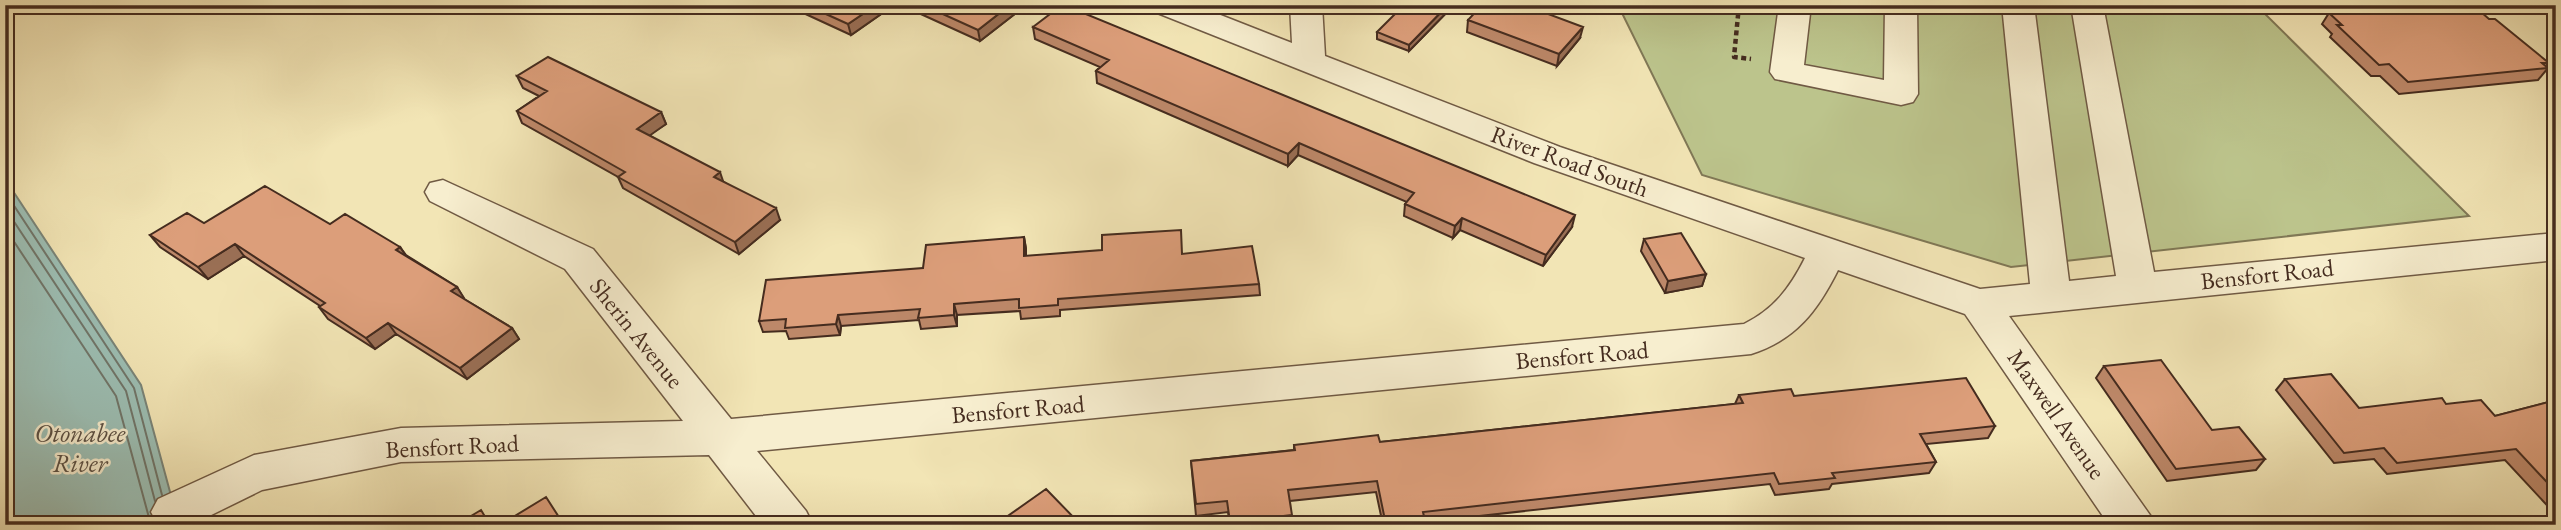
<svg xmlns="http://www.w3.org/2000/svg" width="2561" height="530" viewBox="0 0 2561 530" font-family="'EB Garamond',serif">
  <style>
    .green { fill: #bcc48c; stroke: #807856; stroke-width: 2 }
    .water { fill: #9cbeb3; stroke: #798478; stroke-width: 2 }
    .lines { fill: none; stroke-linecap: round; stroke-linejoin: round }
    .shore { stroke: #707569; stroke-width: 2 }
    .minor-casing { stroke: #705a44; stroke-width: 3 }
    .path { stroke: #452c1f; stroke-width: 4.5; stroke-dasharray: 5 3.5; stroke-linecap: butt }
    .minor { fill: #f7eecf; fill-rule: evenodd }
    .wall { fill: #bd8869; stroke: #452c1f; stroke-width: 2 }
    .shaded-wall { fill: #9a6f55; stroke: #452c1f; stroke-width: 2 }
    .building { fill: #dc9e7a; stroke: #452c1f; stroke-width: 2 }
    .labels { text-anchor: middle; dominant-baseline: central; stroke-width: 5; stroke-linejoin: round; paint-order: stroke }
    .street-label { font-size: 24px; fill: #452c1f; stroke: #f7eecf }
    .water-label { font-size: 26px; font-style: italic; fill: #5b5044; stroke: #f7eecf }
  </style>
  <rect width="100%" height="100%" fill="#f2e5b5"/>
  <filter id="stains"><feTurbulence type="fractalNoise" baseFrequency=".00286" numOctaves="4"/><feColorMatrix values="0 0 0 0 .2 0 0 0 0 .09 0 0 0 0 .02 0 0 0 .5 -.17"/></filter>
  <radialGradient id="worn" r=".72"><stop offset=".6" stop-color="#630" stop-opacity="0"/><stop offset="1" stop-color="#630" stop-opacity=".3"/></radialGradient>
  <!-- green -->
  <path class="green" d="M1618,5H2256L2469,216L2011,267L1702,175Z"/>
  <!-- water -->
  <path class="water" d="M5,179L141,385L179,525H5Z"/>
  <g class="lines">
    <!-- shore -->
    <path class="shore" d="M5,192L134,388L162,495
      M5,208L126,391L155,501
      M5,228L116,396L151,525"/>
    <defs>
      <path id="minor" d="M1150,5H1195L1292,43L1290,5H1322L1325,56L1560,147L1980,289L2030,284L2002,5H2034L2069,281L2116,276L2071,5H2103L2154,272L2556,233V260L2009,316L2157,525H2109L1965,314L1838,270C1818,310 1796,340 1751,354L757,451L806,511L813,525H763L709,455L401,462L262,490L191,525H158L151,512L158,499L254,455L401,428L683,421L565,269L430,201L425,192L430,183L443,180L593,249L731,419L1744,324C1774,309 1790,288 1805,258L1534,163L1155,12Z
        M1779,5H1811L1804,65L1884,80L1885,5H1917L1918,94L1913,102L1901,105L1775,79L1770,72Z"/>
    </defs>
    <!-- minor casing -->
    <use href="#minor" class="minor-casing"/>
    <!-- path -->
    <path class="path" d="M1739,5L1734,57L1751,59"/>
    <!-- minor -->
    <use href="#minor" class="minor"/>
  </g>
  <!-- wall -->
  <path class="wall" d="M786,5H894L851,35Z
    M901,5H1024L1025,6L980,41Z
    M1454,5L1409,51L1377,39V32Z
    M2329,13L2549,63L2546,66L2548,68L2538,80L2399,94L2380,76H2371L2330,37L2332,34L2322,24Z
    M1468,20L1580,38L1557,66L1467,32Z
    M1033,27L1572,227L1543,266L1460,230L1453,238L1404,216L1405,204L1407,202L1298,155L1288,166L1097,83L1096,71L1100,67L1035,39Z
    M517,76L661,112L666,124L649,135L724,182L780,220L739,254L623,188L618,177L522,123L517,111L539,96L523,88Z
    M204,223L400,247L406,255L457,287L464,299L512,328L519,339L467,379L396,334L375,349L328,319L319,307L320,306L244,256L208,279L160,247L150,235Z
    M1024,237L1026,249V256L1182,254L1259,284L1260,295L1060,310V316L1021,319L1020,311L957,315V326L921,329L919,320L841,326L840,335L789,339L786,331L763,332L759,321L923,268Z
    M1644,239L1706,274L1702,286L1665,293L1641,251Z
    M2104,366L2212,430L2265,459L2256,470L2167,481L2096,378Z
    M2285,379L2359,408L2495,416L2556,400V515L2505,460L2387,474L2374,459L2334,463L2276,390Z
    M1739,395L1794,396L1995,426L1988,438L1926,444L1936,462L1929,473L1832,484L1829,489L1775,495L1770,484L1425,522L1426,525H1383L1376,492L1290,501L1291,525H1230L1228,512L1196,516L1191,461L1294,450V445L1380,442L1735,404Z"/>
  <!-- shaded-wall -->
  <path class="shaded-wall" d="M876,5H894L851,35L848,24Z
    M1010,5H1024L1025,6L980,41L978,30Z
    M1448,5H1454L1409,51V45Z
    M1583,27L1580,38L1557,66L1559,54Z
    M661,112L666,124L642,141L637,129Z
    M1299,143L1298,155L1288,166V154Z
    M720,172L724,184L714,177Z
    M776,208L780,220L739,254L735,242Z
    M1575,215L1572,227L1543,266L1546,255Z
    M1462,218L1460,230L1453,238L1455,226Z
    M1024,237L1026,249V267L1024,256Z
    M235,244L244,256L208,279L198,267Z
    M400,247L408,259L396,250Z
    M1706,274L1702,286L1665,293L1668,281Z
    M457,287L464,298L458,303L451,291Z
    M954,304L957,315V326L954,315Z
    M838,315L841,326L840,335L836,324Z
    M388,323L396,334L375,349L366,338Z
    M512,328L519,339L467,379L460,368Z"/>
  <!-- building -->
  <path class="building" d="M806,5H876L848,24Z
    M923,5H1010L978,30Z
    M1062,5H1064L1575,215L1546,255L1462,218L1455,226L1405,204L1414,193L1299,143L1288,154L1096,71L1109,60L1033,27Z
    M1404,5H1448L1409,45L1377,32Z
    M1482,5H1524L1583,27L1559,54L1468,20Z
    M2403,5H2473L2489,19H2495L2549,63H2542L2548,68L2408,82L2389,64L2379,65L2337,25H2342L2329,13Z
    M548,57L661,112L637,129L720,172L714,177L776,208L735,242L618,177L625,172L517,111L547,91L517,76Z
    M265,186L330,224L345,214L400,247L396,250L457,287L451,291L512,328L460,368L388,323L366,338L319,307L325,303L235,244L198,267L150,235L187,213L204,223Z
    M1181,230L1182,254L1252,246L1259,284L1058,299V305L1019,308V299L954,304V315L918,318L920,309L838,315L836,324L785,328L786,319L759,321L766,280L923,268L926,245L1024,237V256L1102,250V235Z
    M1681,233L1706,274L1668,281L1644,239Z
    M2161,360L2212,430L2239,427L2265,459L2176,469L2104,366Z
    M2331,374L2359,408L2442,398L2446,404L2481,400L2495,416L2556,400V492L2516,449L2397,463L2384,448L2344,453L2285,379Z
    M1966,378L1995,426L1920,434L1936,462L1832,473L1835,478L1779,484L1774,473L1423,512L1426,525H1386L1377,481L1288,490L1292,515L1230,522L1227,501L1196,504L1191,461L1295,450L1294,445L1378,435L1380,442L1743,403L1739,395L1791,389L1794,396Z
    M1046,489L1081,525H995Z
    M546,497L564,525H500Z
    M481,510L490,525H456Z"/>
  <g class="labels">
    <!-- street labels -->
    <g class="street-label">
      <text transform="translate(1570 161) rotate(20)">River Road South</text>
      <text transform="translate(2267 274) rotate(-6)">Bensfort Road</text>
      <text transform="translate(637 333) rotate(51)">Sherin Avenue</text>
      <text transform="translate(1582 355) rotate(-5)">Bensfort Road</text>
      <text transform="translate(1018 409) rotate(-5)">Bensfort Road</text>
      <text transform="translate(2057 414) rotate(55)">Maxwell Avenue</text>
      <text transform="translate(452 446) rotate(-3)">Bensfort Road</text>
    </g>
    <!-- water labels -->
    <g class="water-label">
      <text x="80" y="433">Otonabee<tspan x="80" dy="30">River</tspan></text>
    </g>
  </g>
  <!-- margin -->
  <rect width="2561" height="530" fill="none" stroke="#f2e5b5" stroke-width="28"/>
  <rect x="7" y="7" width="2547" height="516" fill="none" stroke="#452c1f" stroke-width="3.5"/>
  <rect x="14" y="14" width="2533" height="502" fill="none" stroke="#452c1f" stroke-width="2"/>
  <rect width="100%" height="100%" filter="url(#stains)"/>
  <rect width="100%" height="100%" fill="url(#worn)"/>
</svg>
